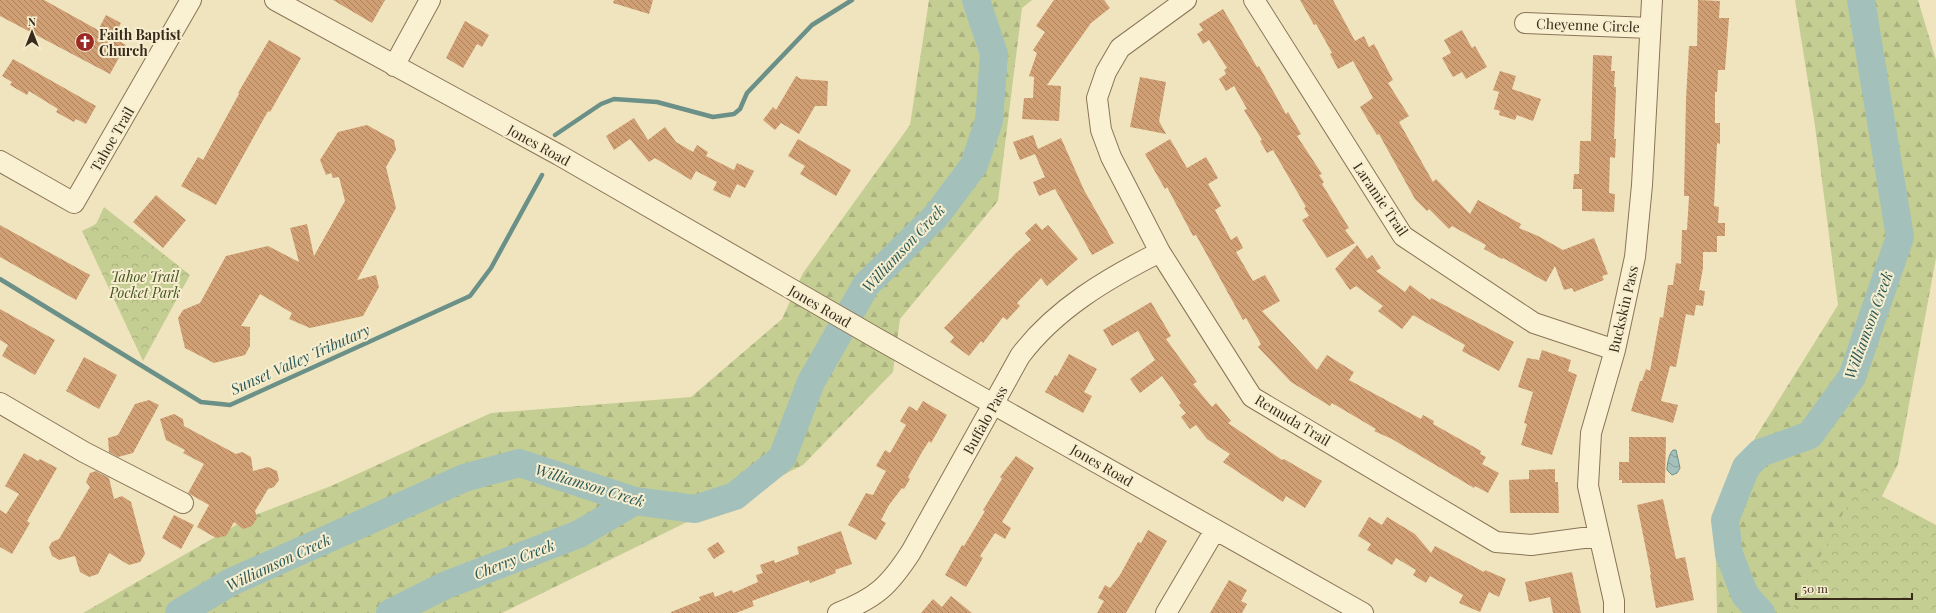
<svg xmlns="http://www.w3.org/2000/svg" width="1936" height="613" viewBox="0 0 1936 613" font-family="'Playfair Display',serif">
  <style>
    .forest { fill: url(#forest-firs) }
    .park { fill: url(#park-crowns) }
    .water { fill: url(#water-waves); stroke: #6a9088 }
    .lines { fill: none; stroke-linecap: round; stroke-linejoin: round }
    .stream { stroke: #6a9088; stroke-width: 4.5 }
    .river { stroke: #a3c1ba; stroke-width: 28 }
    .building { fill: url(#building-back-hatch) }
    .minor-casing { stroke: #897457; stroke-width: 22 }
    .minor { stroke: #faf1d3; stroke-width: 20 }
    .labels { text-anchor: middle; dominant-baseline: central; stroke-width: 4; stroke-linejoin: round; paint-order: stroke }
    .street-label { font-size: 14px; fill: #382b1c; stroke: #f7eecf }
    .poi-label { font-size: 14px; font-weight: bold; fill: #382b1c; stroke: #f7eecf; text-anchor: start }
    .park-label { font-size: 14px; font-style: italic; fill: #455522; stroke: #f7eecf }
    .water-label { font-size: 15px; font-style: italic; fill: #2b5958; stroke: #f7eecf }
  </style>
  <defs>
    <pattern id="forest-firs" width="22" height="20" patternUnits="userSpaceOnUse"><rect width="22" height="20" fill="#c4ce93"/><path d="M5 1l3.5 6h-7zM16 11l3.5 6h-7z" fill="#a9b17e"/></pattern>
    <pattern id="park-crowns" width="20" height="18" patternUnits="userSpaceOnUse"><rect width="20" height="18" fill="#c4ce93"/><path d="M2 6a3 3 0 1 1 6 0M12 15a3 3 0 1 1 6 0" fill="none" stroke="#a9b17e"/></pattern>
    <pattern id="water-waves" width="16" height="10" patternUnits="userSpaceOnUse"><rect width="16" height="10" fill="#a3c1ba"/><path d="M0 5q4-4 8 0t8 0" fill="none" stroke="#869d96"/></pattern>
    <pattern id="building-back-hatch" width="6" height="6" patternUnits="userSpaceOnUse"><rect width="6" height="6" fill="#d09f74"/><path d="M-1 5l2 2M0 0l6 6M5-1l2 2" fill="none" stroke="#aa825e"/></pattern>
  </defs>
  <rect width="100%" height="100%" fill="#f0e4bf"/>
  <!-- forest -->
  <path class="forest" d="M929,0H1032L1022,8L998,201L900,319L893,372L803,465L502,613H83L250,517L331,486L491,413L691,397L782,319L803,273L910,125Z
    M1795,0H1918L1936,60V258L1898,464L1862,536L1920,613H1717L1715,525L1727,483L1838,305L1815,126Z"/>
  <!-- park -->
  <path class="park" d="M104,207L190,275L143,361L82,231L96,224Z
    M1859,484L1936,525V613H1790Z"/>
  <!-- water -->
  <path class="water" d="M1673,450H1676L1680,468L1677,473L1672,475L1667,470C1667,465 1669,453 1673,450Z"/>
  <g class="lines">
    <!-- stream -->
    <path class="stream" d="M555,135L601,104L614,99L657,102L713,117L734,114L740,109L747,93L812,25L852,0
      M0,279L201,402L230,405L470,296L491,268L542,175"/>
    <!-- river -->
    <path class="river" d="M179,613L231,582L464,478L519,463L635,501L695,509L735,496L782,458L811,382L866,285L936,216L974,165L989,121L994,54L976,0
      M390,613L446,585L579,534L635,501
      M1761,613L1745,595L1729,554L1725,520L1746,467L1760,453L1810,435L1852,377L1900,237L1861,0"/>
  </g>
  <!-- building -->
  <path class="building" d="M0,0H44L98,30L106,15L121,23L113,38L126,45L110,74L0,16Z
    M333,0H385L372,23Z
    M614,0H653L649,14L613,3Z
    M1054,0H1104L1110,8L1091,23L1047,85L1061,86L1059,121L1022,119L1024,98H1033L1034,77L1029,76L1037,53L1033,50L1045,32L1036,26Z
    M1300,0H1333L1355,41L1364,36L1369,47L1374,44L1393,80L1388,83L1409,116L1399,122L1433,182L1436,179L1470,214L1478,200L1521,224L1519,228L1538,236L1563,250L1594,238L1608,274L1602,276L1604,280L1574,292L1572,288L1564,290L1555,266L1546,282L1503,258L1502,259L1484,249L1486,245L1452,226L1449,229L1429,209L1427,211L1415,199L1379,134L1377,135L1360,107L1373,98L1353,61L1338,69L1330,54L1332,53L1316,24L1314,25Z
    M1698,0L1720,1L1719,18H1729L1725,70H1718L1717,92H1715V123H1720V144L1717,143L1714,206L1719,207L1718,223H1725V236H1717V252H1703V268L1699,290L1705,291L1703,306L1696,305L1694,316L1686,314L1676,367L1670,366L1661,401L1678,405L1673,423L1631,411L1640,381H1642L1646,369L1650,371L1660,317L1663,318L1668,285H1673L1676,263L1681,264L1682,230H1687L1689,196H1684L1686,99L1689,46H1697Z
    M1223,9L1257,67L1259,66L1286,114L1288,112L1301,134L1297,136L1322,174L1319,175L1324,182L1322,184L1349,228L1345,230L1355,243L1327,258L1302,220L1309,216L1304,208L1306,207L1273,150L1267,153L1260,141L1262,140L1244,110L1247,109L1234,86L1226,91L1219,79L1226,74L1224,70L1227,68L1209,40L1203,44L1197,34L1203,30L1199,24Z
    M465,21L489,35L482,47L477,44L463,68L446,58Z
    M1462,30L1472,48L1475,46L1487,67L1466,79L1462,72L1453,77L1442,58L1451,53L1444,40Z
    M269,40L301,58L270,112L268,111L216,205L181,186L198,157L203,160L239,94L238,93Z
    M1593,55L1612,56L1611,71H1615L1614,87H1616L1614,139H1616L1615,158L1610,157L1609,193L1615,194L1614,212L1582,211V189H1573L1574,174H1579L1580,141H1591Z
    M13,59L96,106L86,124L76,119L74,122L56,112L58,109L29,91L27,95L10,85L12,82L2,76Z
    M1500,71L1516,76L1512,89L1541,99L1533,121L1517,115L1515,120L1499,115L1500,111L1494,109L1499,92L1493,90Z
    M796,76L801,79L828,81L827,106H815L799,134L781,123L775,130L763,120L773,107L776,110Z
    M1140,77L1166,82L1159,121L1166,134L1130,127Z
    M634,118L648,140L665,127L676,142L693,152L697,145L708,152L706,156L734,170L737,163L754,171L745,188L737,184L730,198L713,190L717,182L696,171L691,180L655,158L649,162L630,139L614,150L606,136Z
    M367,125L394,140L396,150L386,167L396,208L357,280L376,275L379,287L363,316L310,328L289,319L292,313L260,294L241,326L250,327V346L245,355L214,363L185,348L178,318L183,310L200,303L226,256L268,246L299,262L290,228L307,224L314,256L345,201L339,177L333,178L331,173L326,175L320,160L338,132Z
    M1033,135L1038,149L1061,138L1084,190L1114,243L1092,255L1055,189L1039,196L1033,182L1045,177L1035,154L1020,160L1013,142Z
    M798,139L851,170L836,196L800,174L805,166L788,156Z
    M1170,139L1187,168L1206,157L1218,178L1208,184L1221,206L1215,210L1231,240L1237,236L1243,248L1236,252L1253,281L1265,275L1280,301L1262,311L1317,370L1327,355L1354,372L1349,380L1421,419L1423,415L1434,421L1433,424L1481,451L1480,454L1486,457L1482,464L1499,473L1488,493L1475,486L1474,488L1392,439L1374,431L1376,429L1332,403L1330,406L1291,382L1258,347L1261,344L1246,318L1243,320L1196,235L1193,236L1167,187L1165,189L1145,154Z
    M156,195L186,220L163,248L133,222Z
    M1036,223L1042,230L1048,225L1078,259L1047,286L1041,278L1017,303L1020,306L1007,320L1003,317L983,343L981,341L969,356L950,342L954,337L944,328L1016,253L1031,240L1025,233Z
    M0,225L90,275L76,300L0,257Z
    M1357,245L1367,259L1372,255L1381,268L1376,271L1405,292L1410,285L1430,300L1431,298L1514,342L1499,371L1462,351L1465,345L1413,315L1402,329L1378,311L1383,306L1356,286L1350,290L1335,269Z
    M1151,302L1171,336L1166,339L1197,382L1193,384L1212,407L1216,403L1231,421L1228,423L1282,460L1284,459L1322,481L1305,508L1286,496L1283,502L1223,462L1230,454L1207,439L1196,425L1190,429L1181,417L1186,413L1179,405L1181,403L1162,376L1140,393L1130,379L1155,360L1138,331L1112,346L1103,330Z
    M0,309L55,340L35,375L2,356L8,345L0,340Z
    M1542,350L1571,360L1568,371L1577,375L1552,455L1521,445L1527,424L1524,423L1533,392L1518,387L1527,358L1539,360Z
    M1069,354L1097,369L1084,392L1092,396L1083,413L1045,392L1055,375L1057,376Z
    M84,357L117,375L99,409L66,391Z
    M149,400L159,405L133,453L118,457L109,452L108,438L118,435L135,404Z
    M923,401L947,415L931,443L929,441L922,452L908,477L910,479L904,489L902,488L889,505L881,520L886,523L876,540L848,525L866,493L873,495L886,471L876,466L885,450L890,453L906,425L900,421L909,406L917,411Z
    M174,414L183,419L184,426L236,454L242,452L251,457L253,471L268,467L277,471L279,480L274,487L268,489L255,511L257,518L252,526L243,529L234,522L226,536L216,538L197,527L209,505L188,493L204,464L183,453L185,450L166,440L160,419Z
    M1629,437H1666L1665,483H1622V480H1619V462H1629Z
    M24,453L38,461L40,459L57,468L27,521L30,523L12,554L0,547V510L6,514L19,494L5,486Z
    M1016,456L1034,468L1002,522L1011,528L1005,539L995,533L980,556L983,558L966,587L945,575L962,545L964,546L985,511L983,510L1002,479L1000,477Z
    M1555,469V482H1558L1559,513H1510L1509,480L1529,479V470Z
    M96,471L109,478L114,499L122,496L131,502L145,554L140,562L129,565L109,553L98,574L89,577L80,572L75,556L59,560L52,556L49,547L52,542L59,539L90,487L86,482L90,473Z
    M1663,499L1676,559L1685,557L1694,600L1656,608L1650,575L1651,574L1637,505Z
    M174,515L194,525L181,549L162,538Z
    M1369,517L1382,525L1387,517L1415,534L1431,553L1435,546L1484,572L1485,570L1506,579L1499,597L1489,592L1480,612L1459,603L1463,595L1430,576L1426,583L1413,575L1416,570L1396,558L1392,565L1381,558L1367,550L1371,544L1358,536Z
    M1148,530L1167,541L1126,613H1097L1104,601L1098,598L1105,585L1110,588L1120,575L1138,542L1141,543Z
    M841,531L852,564L835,570L836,573L810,583L809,580L752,601L754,606L736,613H671V612L701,600L699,597L713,592L715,597L732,590L733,593L758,582L756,575L763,573L760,565L774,560L775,563L799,554L797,547Z
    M718,542L725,552L714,559L707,549Z
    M1572,572L1581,613H1553L1550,597L1529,602L1525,582Z
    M1229,580L1247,590L1241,601L1247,604L1242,613H1210Z
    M951,596L972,613H921L933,599L942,607Z"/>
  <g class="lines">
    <defs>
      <path id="minor" d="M275,0L559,155L878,339L1363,613
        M1186,0L1120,48L1106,72L1097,98L1101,130L1111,157L1160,252L1252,397L1496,542L1531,545L1598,536
        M1254,0L1403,236L1534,323L1615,350
        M1525,23L1650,28
        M394,66L430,0
        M0,161L74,203L191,0
        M0,403L84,452L183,503
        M838,613C876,598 889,586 911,552L1020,356C1055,309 1108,278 1160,252
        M1166,613L1215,530
        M1614,613V601L1588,486L1591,433L1615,350L1635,257L1642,185L1652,0"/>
    </defs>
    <!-- minor casing -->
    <use href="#minor" class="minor-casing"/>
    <!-- minor -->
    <use href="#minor" class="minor"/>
  </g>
  <!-- icons -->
  <defs>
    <symbol id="church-disc" viewBox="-11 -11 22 22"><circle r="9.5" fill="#9b2a24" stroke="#f7eecf"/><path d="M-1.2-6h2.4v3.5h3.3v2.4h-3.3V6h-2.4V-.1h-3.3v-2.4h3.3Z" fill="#fff"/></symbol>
  </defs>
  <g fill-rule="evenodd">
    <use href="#church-disc" x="74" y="31" width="22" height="22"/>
  </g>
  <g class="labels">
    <!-- street labels -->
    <g class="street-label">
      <text transform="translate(1588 25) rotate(2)">Cheyenne Circle</text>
      <text transform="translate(112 139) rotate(-60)">Tahoe Trail</text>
      <text transform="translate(539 145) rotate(29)">Jones Road</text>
      <text transform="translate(1381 199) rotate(56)">Laramie Trail</text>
      <text transform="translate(820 306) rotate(30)">Jones Road</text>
      <text transform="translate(1623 309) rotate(-77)">Buckskin Pass</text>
      <text transform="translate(985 420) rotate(-61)">Buffalo Pass</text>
      <text transform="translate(1293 420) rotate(31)">Remuda Trail</text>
      <text transform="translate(1102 465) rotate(30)">Jones Road</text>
    </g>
    <!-- poi labels -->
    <g class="poi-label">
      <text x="99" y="34">Faith Baptist<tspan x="99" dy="16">Church</tspan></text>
    </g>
    <!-- park labels -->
    <g class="park-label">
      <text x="145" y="276">Tahoe Trail<tspan x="145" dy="16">Pocket Park</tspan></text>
    </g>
    <!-- water labels -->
    <g class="water-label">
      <text transform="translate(903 248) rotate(-47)">Williamson Creek</text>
      <text transform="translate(1868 325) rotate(-70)">Williamson Creek</text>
      <text transform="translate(300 359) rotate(-24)">Sunset Valley Tributary</text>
      <text transform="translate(590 485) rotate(17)">Williamson Creek</text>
      <text transform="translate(514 559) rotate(-21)">Cherry Creek</text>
      <text transform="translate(278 562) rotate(-25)">Williamson Creek</text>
    </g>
  </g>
  <!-- north arrow -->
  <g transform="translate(32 32)" stroke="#f7eecf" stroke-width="3" paint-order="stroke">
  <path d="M0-3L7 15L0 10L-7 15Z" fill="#382b1c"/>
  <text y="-6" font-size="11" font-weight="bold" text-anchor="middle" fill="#382b1c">N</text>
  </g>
  <!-- scale -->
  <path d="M1796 593v6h116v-6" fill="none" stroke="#382b1c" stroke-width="2"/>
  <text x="1802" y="593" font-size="12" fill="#382b1c" stroke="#f7eecf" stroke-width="3" paint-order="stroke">50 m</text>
</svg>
